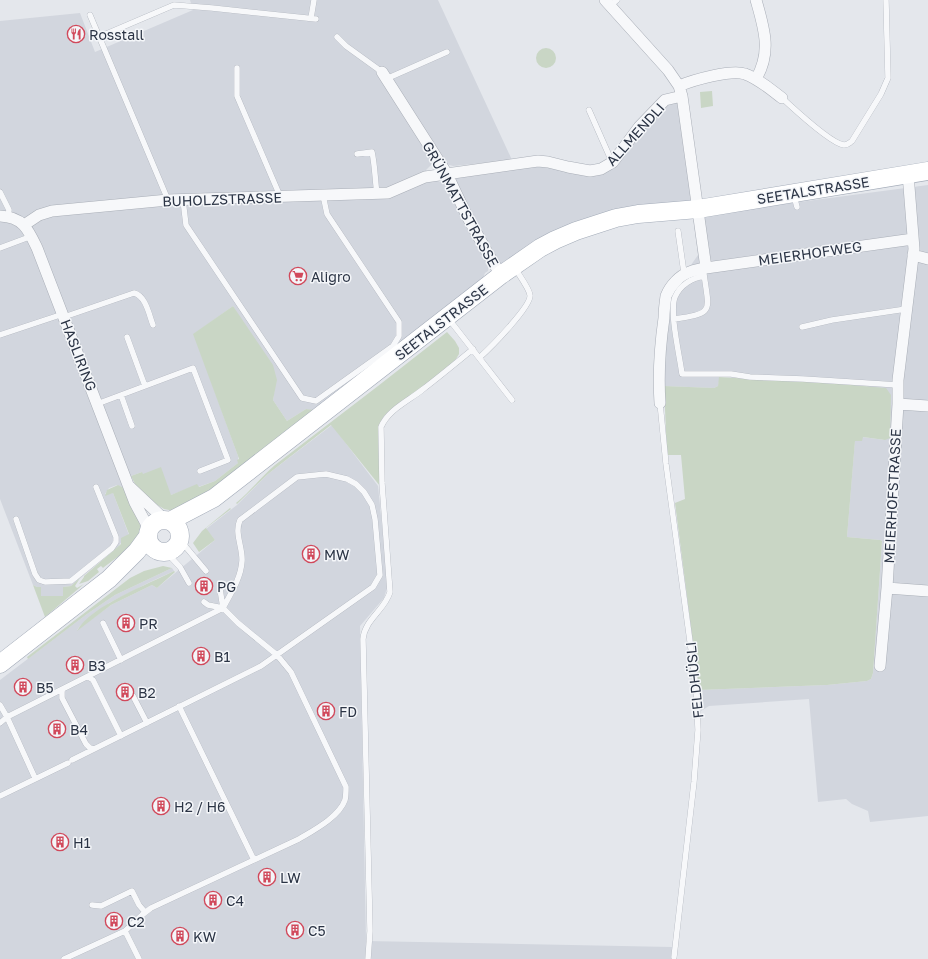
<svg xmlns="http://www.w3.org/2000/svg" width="928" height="959" viewBox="0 0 928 959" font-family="'Golos Text',sans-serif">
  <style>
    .built { fill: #d2d6de }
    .green { fill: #c9d6c5 }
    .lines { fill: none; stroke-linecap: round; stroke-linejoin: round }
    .service-casing { stroke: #a9aeb7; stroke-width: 6 }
    .minor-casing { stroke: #a9aeb7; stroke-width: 12 }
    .primary-casing { stroke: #a3abb8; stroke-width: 19 }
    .service { stroke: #f7f8fa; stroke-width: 5.5 }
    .minor { stroke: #f7f8fa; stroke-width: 11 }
    .primary { stroke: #fff; stroke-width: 18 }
    .labels { text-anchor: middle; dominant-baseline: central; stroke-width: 3; stroke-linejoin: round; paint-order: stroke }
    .poi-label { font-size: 14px; fill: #2b3445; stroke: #f4f6f9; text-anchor: start }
    .street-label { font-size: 14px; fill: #2b3445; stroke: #f4f6f9 }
  </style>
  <rect width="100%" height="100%" fill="#e4e7ec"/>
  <!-- built -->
  <path class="built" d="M190,0H438L512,160L453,166L435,161L426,170L433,180L445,183L481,249L489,266L488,271L485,273L483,278L315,411L306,409L287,421L273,400L276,380L233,306L194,334L238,456V463L215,481L198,487L197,485L171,495L142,474V472L131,476L124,488L117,485L109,488L105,494L113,493L129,535L122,541L118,547L71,586L63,587L64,596H41L37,587L33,585L0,499V21L80,13L95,52L193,10Z
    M682,96L698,209L626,216L501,275L447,174L538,161L601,169L665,100Z
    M928,185V816L870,822L868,811L852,804L846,799L818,802L809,699L709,706L701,711L699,690L827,685L867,681L871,679L873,673L882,541L880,540L847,537L855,440L862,437L885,440L785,380L720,377L718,386L714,388L664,386L662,310L683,271L691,265L698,255L693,216Z
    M332,425L378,486L388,584L384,598L360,626L366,941L672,947L671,959H0V680L87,614L115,595L172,568L174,571L150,582L109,603L80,626L77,630L111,605L152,585L157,588L215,540L206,529L237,505L268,474Z"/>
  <!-- green -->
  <path class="green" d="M536 58a10 10 0 1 1 20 0a10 10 0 1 1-20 0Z
    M712,91L713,106L701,108L700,92Z
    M233,306L273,365L277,380L273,400L287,421L306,409L314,410L201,497L174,511L164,509L151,501L136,486L131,476L142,472L143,474L161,467L171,495L197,484L199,487L215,481L238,463L237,460L239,459L238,456L193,334Z
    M447,332L455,341L459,348V354L456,359L446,369L385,415L382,419L380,426V486L331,425L268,474L237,504L236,503C250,492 261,477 275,465L378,386Z
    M719,377L839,384L886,388L891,395L890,438L885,440L863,437L862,441H855L847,537L880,540L882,541L873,673L871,679L867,681L827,685L699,690L675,503L685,499L681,455H667L664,386L714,388L718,386Z
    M118,485L124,488C129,500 138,513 140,525C143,542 114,559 103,568L101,566L97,569L99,572L88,581L79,584L84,577V576L121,544V538L129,534L113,493L105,496L107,490Z
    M230,508L231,509L206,528L215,540L199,552L193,543L202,531Z
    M163,566L172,568L115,595L87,614L28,659L27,657L130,578L144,571Z
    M174,571L175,572L157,588L152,585L111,605L77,631C90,606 149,584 174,571Z
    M80,578L75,586L77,588L84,584L45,617L33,585L37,587H41V596H63V587L71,586Z"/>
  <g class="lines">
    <defs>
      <path id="service" d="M610,6L617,0
        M90,15L168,200
        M311,18L314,0
        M99,37L174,5L212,8L316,19
        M337,37L346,46L382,72
        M237,68V96L280,196
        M386,79L447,52
        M782,98C793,108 831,144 844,145C848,145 849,143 852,141L881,94L888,78L886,0
        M589,110L612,162
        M357,154L372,152C375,166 375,179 377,194
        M0,192L9,210L8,217
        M794,196L797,207
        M183,200L186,225L302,398L316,401L393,346L399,336V322L327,214L323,195
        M678,231L684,273
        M0,248L32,236
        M704,276C692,278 680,285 675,297C669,312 680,357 682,374H731L750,377L803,379L898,385
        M64,317L134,293C146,296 149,315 153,325
        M448,318L512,400
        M674,319C715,313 709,312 704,274
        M802,327L832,320L906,309
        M0,335L63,314
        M127,337L145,386
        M480,357C489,349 532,306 530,295C529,288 519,275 515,268
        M121,395L132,426
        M660,403L666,464L696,686L698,730L694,782L674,957
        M97,404L193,368L228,460L200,471
        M16,519L35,574L39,580L45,582L71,581L112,548L116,542V537L96,487
        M180,540L206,571
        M166,552L180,567L189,583
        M204,602L208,605L223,608
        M103,623L121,660
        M88,677L93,680L121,736
        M62,690V698L86,744L90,748L94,749
        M133,696L147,723
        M0,705L7,717L35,778
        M179,706L254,860
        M0,723L7,717L223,608C231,593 241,578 242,561C243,548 234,533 240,520L297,477L326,474L347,479L356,484L364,492L372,505L375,519L380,575L373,587L261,666L72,760
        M0,796L68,763
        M92,905L101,906L132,891L139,905L145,912
        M125,931L139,959
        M64,959L125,931L142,915L151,908L299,839C314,830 339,817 345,800C346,796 346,791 346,787L291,672L277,655L238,623L223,608L220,589
        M368,959L370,931L363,639C365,619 385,610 390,592L382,483L381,427C388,410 408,401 422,390C439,377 456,363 473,349"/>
      <path id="minor" d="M605,0L668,70L679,86L682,96L706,268C695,270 684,272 676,281C672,285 668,291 666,296C665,303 664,311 664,318C660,346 658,374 660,403
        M382,72L447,174L467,216L488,254L501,275
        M756,79C772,52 764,28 756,0
        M679,86C693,80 732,69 745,74C759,79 770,89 782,98
        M908,174L914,249L898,380V404L887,588L928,591
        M0,216C23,217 28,229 37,248L135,503L149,529
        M24,225L39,215L52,211L168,200L388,193L425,177L538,161L548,162L568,167L590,171L601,169L613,162L639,127L665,100L682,96
        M913,255L928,259
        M706,268L913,239
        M898,404L928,406
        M130,487L165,520
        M880,666L887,588"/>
      <path id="primary" d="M148 536a16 16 0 1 1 32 0a16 16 0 1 1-32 0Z
        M170,521L214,498L501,275L540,248L555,240L576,231L616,218L638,214L698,209L928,171
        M0,664L109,579L137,551L148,536"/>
    </defs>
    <!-- service casing -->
    <use href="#service" class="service-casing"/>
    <!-- minor casing -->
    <use href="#minor" class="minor-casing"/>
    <!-- primary casing -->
    <use href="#primary" class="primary-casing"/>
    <!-- service -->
    <use href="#service" class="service"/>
    <!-- minor -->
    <use href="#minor" class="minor"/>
    <!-- primary -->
    <use href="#primary" class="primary"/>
  </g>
  <!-- icons -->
  <defs>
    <symbol id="restaurant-ring" viewBox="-11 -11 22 22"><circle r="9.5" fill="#f4f6f9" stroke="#d1495b" stroke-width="1.5"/><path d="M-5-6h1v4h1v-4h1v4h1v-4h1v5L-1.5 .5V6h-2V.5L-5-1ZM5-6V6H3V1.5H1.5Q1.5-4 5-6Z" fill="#d1495b"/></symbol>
    <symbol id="supermarket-ring" viewBox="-11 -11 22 22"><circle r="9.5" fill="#f4f6f9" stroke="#d1495b" stroke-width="1.5"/><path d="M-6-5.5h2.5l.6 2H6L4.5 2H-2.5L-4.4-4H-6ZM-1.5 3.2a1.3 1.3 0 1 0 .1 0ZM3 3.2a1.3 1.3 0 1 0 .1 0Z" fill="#d1495b"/></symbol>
    <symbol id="building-ring" viewBox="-11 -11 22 22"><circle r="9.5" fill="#f4f6f9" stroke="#d1495b" stroke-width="1.5"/><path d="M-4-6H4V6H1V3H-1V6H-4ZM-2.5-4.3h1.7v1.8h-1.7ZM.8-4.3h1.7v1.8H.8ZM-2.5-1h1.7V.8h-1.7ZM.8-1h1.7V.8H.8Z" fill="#d1495b"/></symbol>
  </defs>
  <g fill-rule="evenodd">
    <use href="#restaurant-ring" x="66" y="24" width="20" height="20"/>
    <use href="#supermarket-ring" x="288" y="266" width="20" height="20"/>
    <use href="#building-ring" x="301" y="544" width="20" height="20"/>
    <use href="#building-ring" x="194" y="576" width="20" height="20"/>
    <use href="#building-ring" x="116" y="613" width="20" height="20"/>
    <use href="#building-ring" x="191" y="646" width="20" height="20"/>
    <use href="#building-ring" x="65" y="655" width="20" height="20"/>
    <use href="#building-ring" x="13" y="677" width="20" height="20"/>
    <use href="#building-ring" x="115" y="682" width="20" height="20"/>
    <use href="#building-ring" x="316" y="701" width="20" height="20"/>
    <use href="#building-ring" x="47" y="719" width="20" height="20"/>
    <use href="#building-ring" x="151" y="796" width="20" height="20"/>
    <use href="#building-ring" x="50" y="832" width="20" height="20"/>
    <use href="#building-ring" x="257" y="867" width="20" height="20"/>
    <use href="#building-ring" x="203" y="890" width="20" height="20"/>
    <use href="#building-ring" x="104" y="911" width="20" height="20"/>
    <use href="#building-ring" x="285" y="920" width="20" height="20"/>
    <use href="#building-ring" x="170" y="926" width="20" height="20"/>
  </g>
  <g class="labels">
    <!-- poi labels -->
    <g class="poi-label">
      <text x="89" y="34">Rosstall</text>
      <text x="311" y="276">Aligro</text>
      <text x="324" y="554">MW</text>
      <text x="217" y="586">PG</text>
      <text x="139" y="623">PR</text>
      <text x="214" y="656">B1</text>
      <text x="88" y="665">B3</text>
      <text x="36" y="687">B5</text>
      <text x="138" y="692">B2</text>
      <text x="339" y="711">FD</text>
      <text x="70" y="729">B4</text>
      <text x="174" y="806">H2 / H6</text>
      <text x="73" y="842">H1</text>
      <text x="280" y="877">LW</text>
      <text x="226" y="900">C4</text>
      <text x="127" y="921">C2</text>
      <text x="308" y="930">C5</text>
      <text x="193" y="936">KW</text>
    </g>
    <!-- street labels -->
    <g class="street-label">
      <text transform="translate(635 134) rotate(-48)">ALLMENDLI</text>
      <text transform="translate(813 190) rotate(-9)">SEETALSTRASSE</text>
      <text transform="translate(222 199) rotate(-2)">BUHOLZSTRASSE</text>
      <text transform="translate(461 204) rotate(61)">GRÜNMATTSTRASSE</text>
      <text transform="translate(810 253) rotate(-8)">MEIERHOFWEG</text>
      <text transform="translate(441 322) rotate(-38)">SEETALSTRASSE</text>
      <text transform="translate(79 355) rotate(69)">HASLIRING</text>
      <text transform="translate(892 496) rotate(-87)">MEIERHOFSTRASSE</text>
      <text transform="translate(694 680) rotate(-96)">FELDHÜSLI</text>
    </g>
  </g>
</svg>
